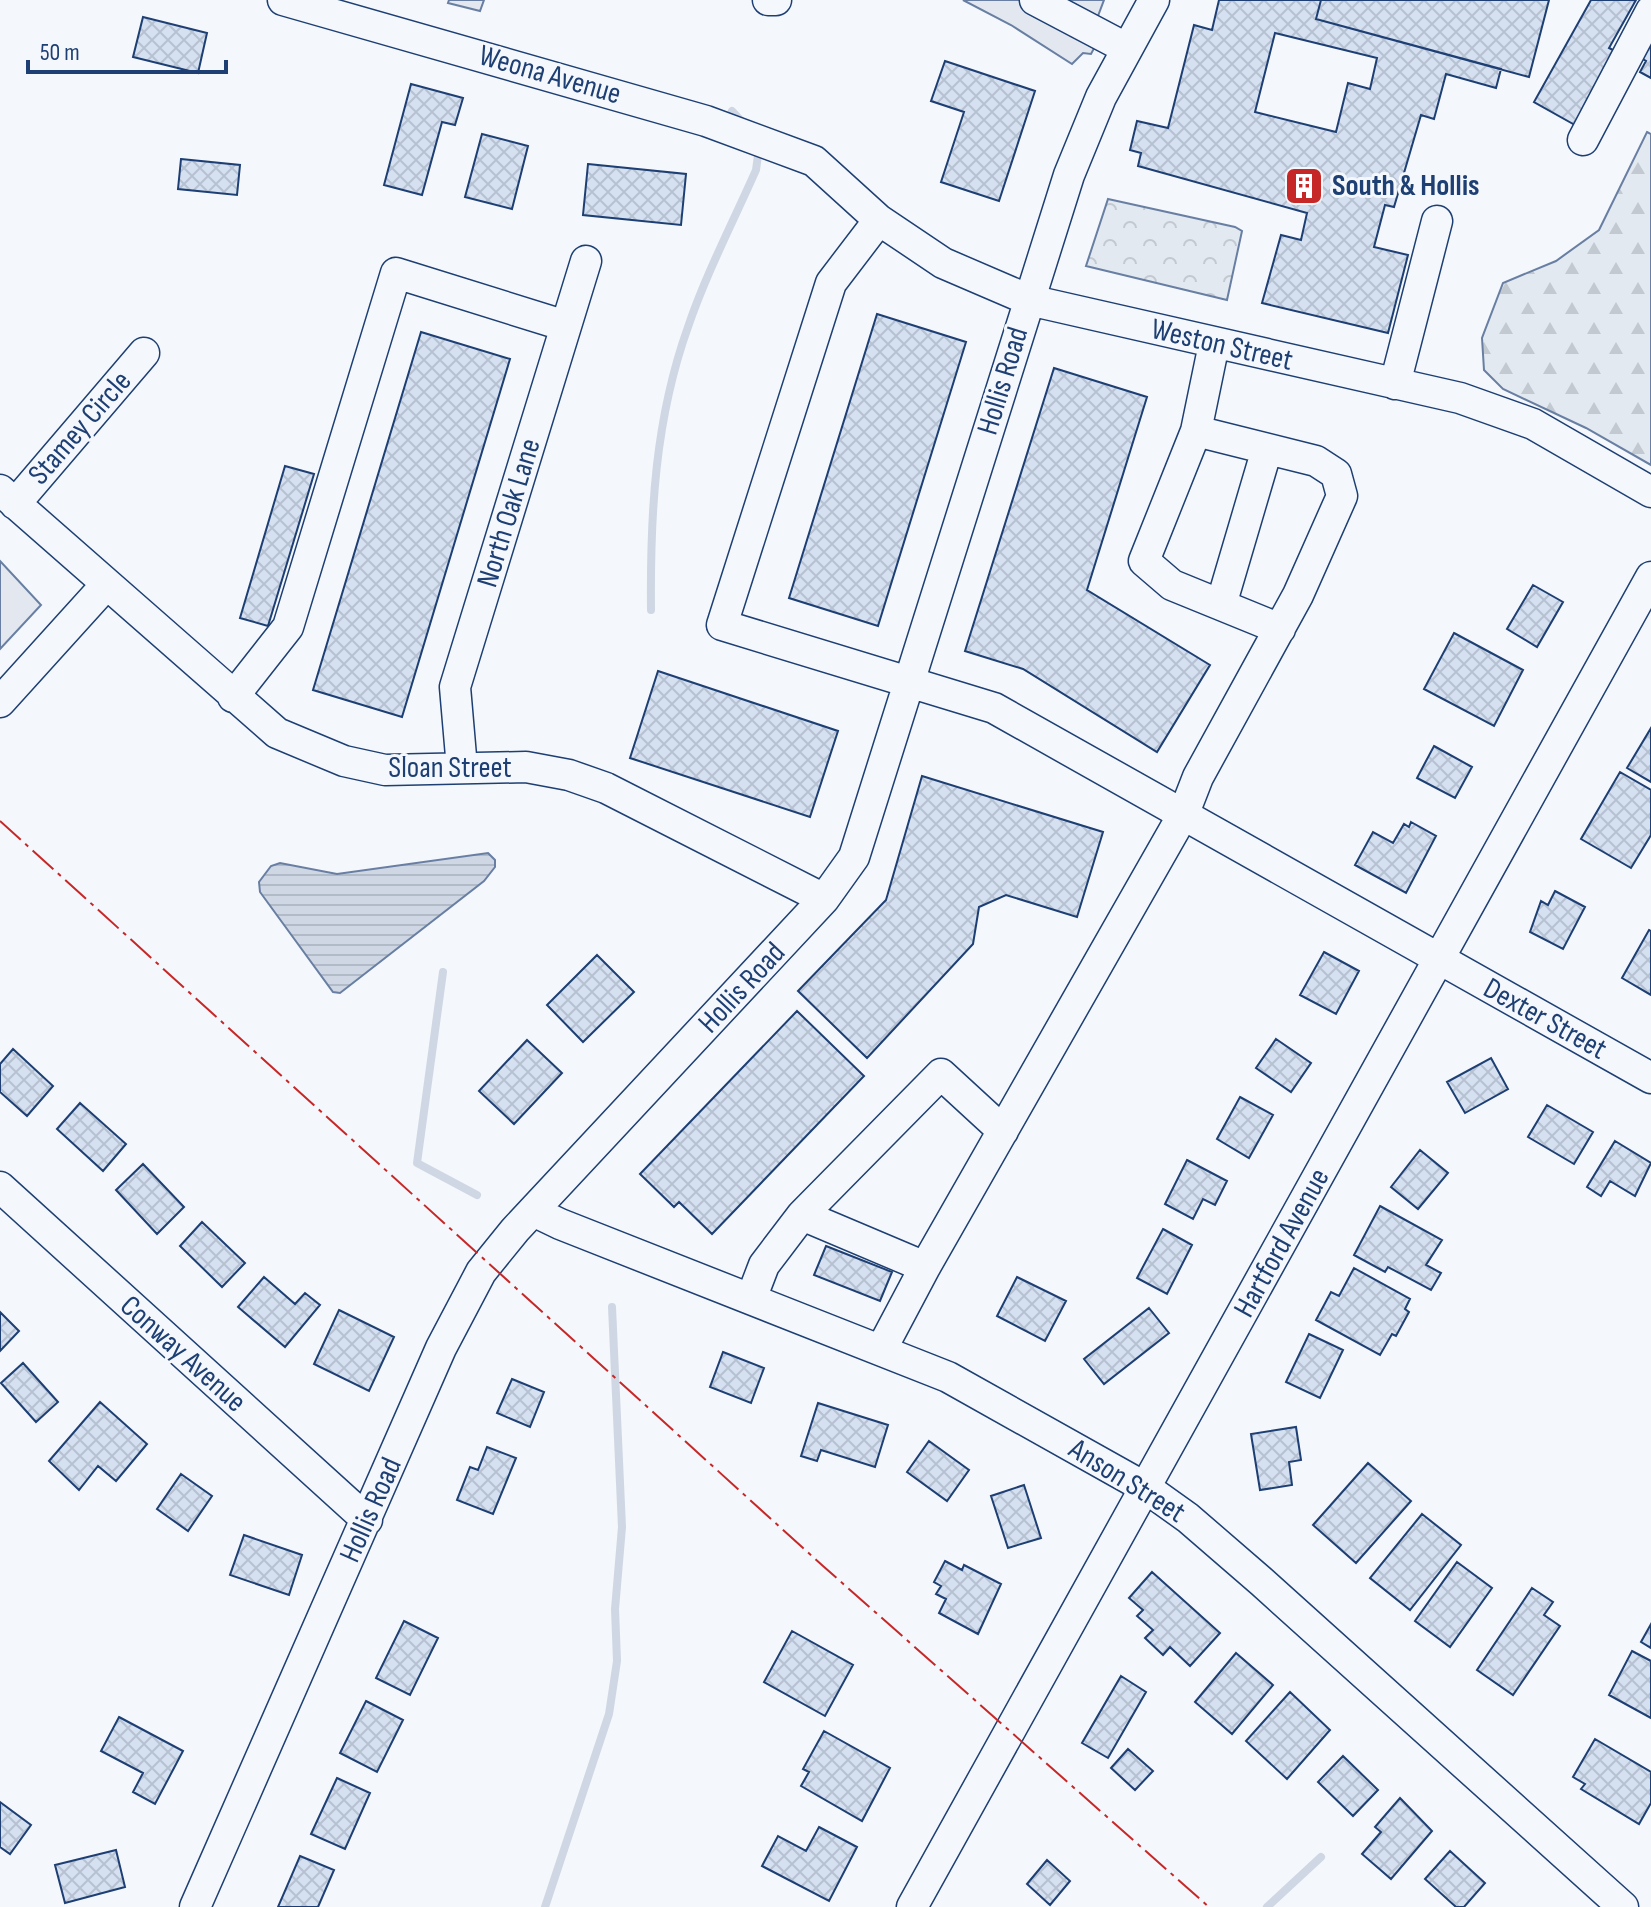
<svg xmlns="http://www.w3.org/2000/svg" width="1651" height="1907" viewBox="0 0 1651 1907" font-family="'Sofia Sans Condensed',sans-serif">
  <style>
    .forest { fill: url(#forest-firs); stroke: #687fa3; stroke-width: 2 }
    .park { fill: url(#park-crowns); stroke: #687fa3; stroke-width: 2 }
    .parking { fill: #e3e8f0; stroke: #687fa3; stroke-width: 2 }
    .water { fill: url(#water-rules); stroke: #687fa3; stroke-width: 2 }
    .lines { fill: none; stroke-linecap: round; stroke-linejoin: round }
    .stream { stroke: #cfd7e4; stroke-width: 8 }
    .building { fill: url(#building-cross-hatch); stroke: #1d3f73; stroke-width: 2; fill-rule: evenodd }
    .minor-casing { stroke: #1d3f73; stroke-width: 33 }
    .minor { stroke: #f4f7fb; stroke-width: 30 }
    .power { stroke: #c62828; stroke-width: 2; stroke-dasharray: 28 6 4 6; stroke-linecap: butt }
    .labels { text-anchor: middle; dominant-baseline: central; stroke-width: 6; stroke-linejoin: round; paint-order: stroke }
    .street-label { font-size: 30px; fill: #1d3f73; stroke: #f4f7fb }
    .poi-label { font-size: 30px; font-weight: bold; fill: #1d3f73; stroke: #f4f7fb; text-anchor: start }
  </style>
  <defs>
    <pattern id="forest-firs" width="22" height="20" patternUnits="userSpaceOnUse" patternTransform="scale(2)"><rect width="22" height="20" fill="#e3e9f0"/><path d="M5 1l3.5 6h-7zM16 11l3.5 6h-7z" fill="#c2c9d1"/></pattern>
    <pattern id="park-crowns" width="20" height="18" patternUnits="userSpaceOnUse" patternTransform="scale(2)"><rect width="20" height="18" fill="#e3e9f0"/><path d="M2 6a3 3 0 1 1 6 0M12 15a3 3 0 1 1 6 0" fill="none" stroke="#c2c9d1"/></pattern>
    <pattern id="water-rules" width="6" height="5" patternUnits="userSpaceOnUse" patternTransform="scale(2)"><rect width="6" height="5" fill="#cfd7e4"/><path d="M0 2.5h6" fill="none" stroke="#b1bac7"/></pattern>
    <pattern id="building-cross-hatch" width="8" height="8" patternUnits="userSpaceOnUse" patternTransform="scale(2)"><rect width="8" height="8" fill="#d5e0f0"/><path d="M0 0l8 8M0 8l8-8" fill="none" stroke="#b6c1d1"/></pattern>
  </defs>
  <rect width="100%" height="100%" fill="#f4f7fb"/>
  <!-- forest -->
  <path class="forest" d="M1647,132L1651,134V465L1586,428L1503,389L1484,370L1482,338L1503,283L1556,261L1599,230Z"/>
  <!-- park -->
  <path class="park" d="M1108,199L1235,227L1242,231L1227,300L1086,266Z"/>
  <!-- parking -->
  <path class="parking" d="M449,0H484L480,11L448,3Z
    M963,0H1104L1098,16L1107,24L1091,54L1083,53L1072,64L1011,25Z
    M0,561L41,605L0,649Z"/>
  <!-- water -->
  <path class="water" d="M488,853L495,860V867L484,881L340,993L333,992L260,892L259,882L271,866L280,863L337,874Z"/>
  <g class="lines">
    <!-- stream -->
    <path class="stream" d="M732,111L745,125
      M651,610C650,514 655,419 688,327C706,274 733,222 756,170L759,148
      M443,972L417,1163L477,1195
      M545,1907L609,1714L617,1661L615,1609L622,1527L612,1307
      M1267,1907L1321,1857"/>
  </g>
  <!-- building -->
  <path class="building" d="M1219,0H1321L1316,19L1501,69L1496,88L1446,74L1434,119L1421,115L1394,207L1385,205L1374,247L1408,255L1388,333L1262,303L1281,235L1301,240L1307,213L1138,166L1141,153L1130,150L1137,121L1168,128L1194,25L1212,30ZM1275,33L1377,58L1370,89L1348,83L1336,132L1255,112Z
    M1321,0H1549L1529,77L1316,19Z
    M1591,0H1636L1609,48L1623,55L1582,129L1534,102Z
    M143,17L207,33L198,73L133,57Z
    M1651,31V78L1640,72L1646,61L1637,56Z
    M945,61L1035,91L999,201L941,182L964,112L931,101Z
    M411,84L463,98L455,125L442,122L422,195L384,185Z
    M482,134L528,146L512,209L465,197Z
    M181,159L240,165L237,195L178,189Z
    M588,164L686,174L681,225L583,215Z
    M877,314L966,342L878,626L789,598Z
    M421,332L510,359L402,717L313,690Z
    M1054,368L1147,397L1087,590L1210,665L1157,752L1023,669L965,651Z
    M285,466L314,474L268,626L240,618Z
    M1533,585L1563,602L1537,647L1507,629Z
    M1454,633L1523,670L1494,726L1424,689Z
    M658,671L838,731L810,817L630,758Z
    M1651,728V782L1627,768Z
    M1434,746L1472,767L1455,798L1417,778Z
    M1620,772L1651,790V835L1631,868L1581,839Z
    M922,776L1103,832L1077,917L1006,895L979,907L973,944L867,1058L798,991L886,900Z
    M1411,822L1436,836L1406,893L1355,865L1373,832L1393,843L1404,824L1409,827Z
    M1555,891L1585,907L1563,949L1530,932L1541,901L1548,905Z
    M1649,930L1651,931V995L1622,978Z
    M1324,952L1359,971L1336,1014L1300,995Z
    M597,955L634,992L583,1042L547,1005Z
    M797,1011L864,1076L712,1234L679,1202L674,1207L640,1174Z
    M1276,1039L1311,1063L1291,1092L1256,1068Z
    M527,1040L562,1073L514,1124L479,1091Z
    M13,1049L53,1086L27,1116L0,1092V1064Z
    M1491,1058L1508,1089L1465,1113L1447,1082Z
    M1240,1097L1273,1115L1249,1158L1217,1139Z
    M80,1103L126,1144L103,1171L57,1129Z
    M1547,1105L1593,1132L1574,1164L1528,1137Z
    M1615,1141L1651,1163L1635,1196L1610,1181L1601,1196L1587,1187Z
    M1420,1150L1448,1173L1418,1209L1391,1187Z
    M1187,1160L1227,1181L1215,1205L1203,1199L1193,1219L1165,1204Z
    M143,1164L184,1207L157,1234L116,1190Z
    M1380,1206L1442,1240L1426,1265L1441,1273L1431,1290L1388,1267L1385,1272L1354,1255Z
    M202,1222L245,1263L222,1287L180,1246Z
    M1163,1229L1192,1245L1167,1294L1137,1278Z
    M826,1246L892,1272L880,1301L814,1275Z
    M1354,1268L1410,1299L1405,1309L1409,1312L1396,1336L1392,1334L1380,1355L1316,1320L1331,1292L1339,1296Z
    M264,1277L295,1304L305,1293L320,1305L285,1347L238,1307Z
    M1017,1277L1066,1301L1045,1341L997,1316Z
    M1149,1308L1169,1333L1104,1384L1084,1359Z
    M339,1310L394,1337L369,1391L314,1364Z
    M0,1312L19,1331L0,1351Z
    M1309,1334L1343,1350L1320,1398L1286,1382Z
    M723,1352L764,1368L751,1403L710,1387Z
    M23,1363L58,1402L36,1422L1,1383Z
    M512,1379L544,1392L530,1427L497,1413Z
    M100,1402L147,1444L116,1481L98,1466L79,1490L49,1461Z
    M818,1403L888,1425L875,1467L821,1450L817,1461L801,1456Z
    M1296,1427L1301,1460L1289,1462L1292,1485L1260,1490L1251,1434Z
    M929,1441L969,1470L947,1501L907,1472Z
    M487,1447L516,1458L493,1514L457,1500L470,1467L478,1470Z
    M1368,1463L1411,1501L1356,1563L1313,1525Z
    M181,1474L212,1496L188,1531L157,1509Z
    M1024,1485L1041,1538L1008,1548L991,1496Z
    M1422,1514L1461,1545L1410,1610L1370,1578Z
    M244,1535L302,1555L289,1595L230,1575Z
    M945,1561L962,1570L964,1565L1001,1584L978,1634L939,1613L946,1599L936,1594L941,1586L934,1582Z
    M1457,1562L1492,1588L1450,1647L1415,1621Z
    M1152,1572L1220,1633L1190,1666L1170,1647L1163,1655L1145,1638L1153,1630L1137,1616L1143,1610L1129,1598Z
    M1532,1588L1553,1602L1544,1615L1560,1626L1513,1695L1477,1670Z
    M404,1621L438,1638L410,1695L376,1678Z
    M1651,1624V1648L1641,1642Z
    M792,1631L853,1665L825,1716L764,1682Z
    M1632,1651L1651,1661V1718L1609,1695Z
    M1236,1653L1273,1685L1232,1734L1195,1702Z
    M1121,1676L1146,1692L1108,1758L1082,1743Z
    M1290,1692L1330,1730L1287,1779L1246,1741Z
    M366,1701L403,1720L377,1772L340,1753Z
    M119,1717L183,1751L155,1804L133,1792L143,1773L101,1751Z
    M824,1731L890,1768L862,1821L801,1786L809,1772L803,1769Z
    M1595,1739L1651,1772V1803L1639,1824L1581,1789L1585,1784L1573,1777Z
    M1128,1749L1153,1771L1135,1790L1111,1768Z
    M1343,1756L1378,1790L1353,1816L1318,1782Z
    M337,1778L370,1793L345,1849L311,1834Z
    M1400,1798L1432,1831L1391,1879L1362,1854L1381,1832L1375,1827Z
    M0,1802L31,1825L10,1854L0,1847Z
    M819,1827L857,1847L829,1901L762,1866L778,1836L806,1851Z
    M116,1850L125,1887L65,1903L55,1865Z
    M1450,1851L1485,1883L1464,1907H1456L1425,1879Z
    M300,1856L334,1870L318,1907H278Z
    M1047,1860L1070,1881L1050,1905L1027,1884Z"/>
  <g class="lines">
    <defs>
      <path id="minor" d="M283,0L706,121L814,161L879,220L943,263L1029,300L1460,398L1533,424L1651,492
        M768,0H776
        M1035,0L1126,48
        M1583,140L1651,11
        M879,220L831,283L722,625L994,708L1651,1078
        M1395,384L1437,221
        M1196,431L1214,344
        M0,490L277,733L344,761L385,770L526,767L569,775L606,788L824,899
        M15,504L144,353
        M1221,605L1267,449
        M233,697L288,627L396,273L566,326
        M0,702L105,586
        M462,768L455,687L586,261
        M1003,1131L941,1074L802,1215L925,1267L1184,813L1198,777L1298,595L1342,496L1336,474L1316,461L1196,431L1144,561L1172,585L1280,629
        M0,1187L367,1520
        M533,1211L560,1224L948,1377L1146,1488L1188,1518L1262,1582L1623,1907
        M751,1299L764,1265L802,1215
        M881,1350L925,1267
        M195,1907L441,1348L481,1272L515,1230L824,899L854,857L1069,175L1101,97L1154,0
        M912,1907L1651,577"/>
    </defs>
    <!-- minor casing -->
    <use href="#minor" class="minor-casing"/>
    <!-- minor -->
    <use href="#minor" class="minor"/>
    <!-- power -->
    <path class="power" d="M0,821L823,1566L1209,1907"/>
  </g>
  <!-- icons -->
  <defs>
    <symbol id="building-square" viewBox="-11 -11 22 22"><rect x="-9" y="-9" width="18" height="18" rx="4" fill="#c62828" stroke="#f4f7fb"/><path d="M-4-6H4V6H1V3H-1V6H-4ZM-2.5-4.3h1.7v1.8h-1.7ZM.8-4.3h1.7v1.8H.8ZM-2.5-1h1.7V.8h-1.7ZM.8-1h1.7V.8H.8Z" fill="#fff"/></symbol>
  </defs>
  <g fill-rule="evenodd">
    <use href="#building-square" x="1282" y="164" width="44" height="44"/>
  </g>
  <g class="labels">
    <!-- street labels -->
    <g class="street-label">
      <text transform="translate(550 75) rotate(16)">Weona Avenue</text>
      <text transform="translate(1222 345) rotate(13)">Weston Street</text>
      <text transform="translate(1003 381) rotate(-73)">Hollis Road</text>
      <text transform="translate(80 428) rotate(-49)">Stamey Circle</text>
      <text transform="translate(509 513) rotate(-73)">North Oak Lane</text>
      <text x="450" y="768">Sloan Street</text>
      <text transform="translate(742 988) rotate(-47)">Hollis Road</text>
      <text transform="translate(1545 1019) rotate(29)">Dexter Street</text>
      <text transform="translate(1282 1243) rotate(-61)">Hartford Avenue</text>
      <text transform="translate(183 1354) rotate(42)">Conway Avenue</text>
      <text transform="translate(1127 1481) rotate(32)">Anson Street</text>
      <text transform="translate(371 1510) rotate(-66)">Hollis Road</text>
    </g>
    <!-- poi labels -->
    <g class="poi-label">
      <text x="1332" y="186">South &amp; Hollis</text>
    </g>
  </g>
  <!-- scale -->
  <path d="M28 60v12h198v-12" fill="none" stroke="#1d3f73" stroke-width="4"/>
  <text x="40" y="60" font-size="24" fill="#1d3f73" stroke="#f4f7fb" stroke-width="6" paint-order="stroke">50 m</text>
</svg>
